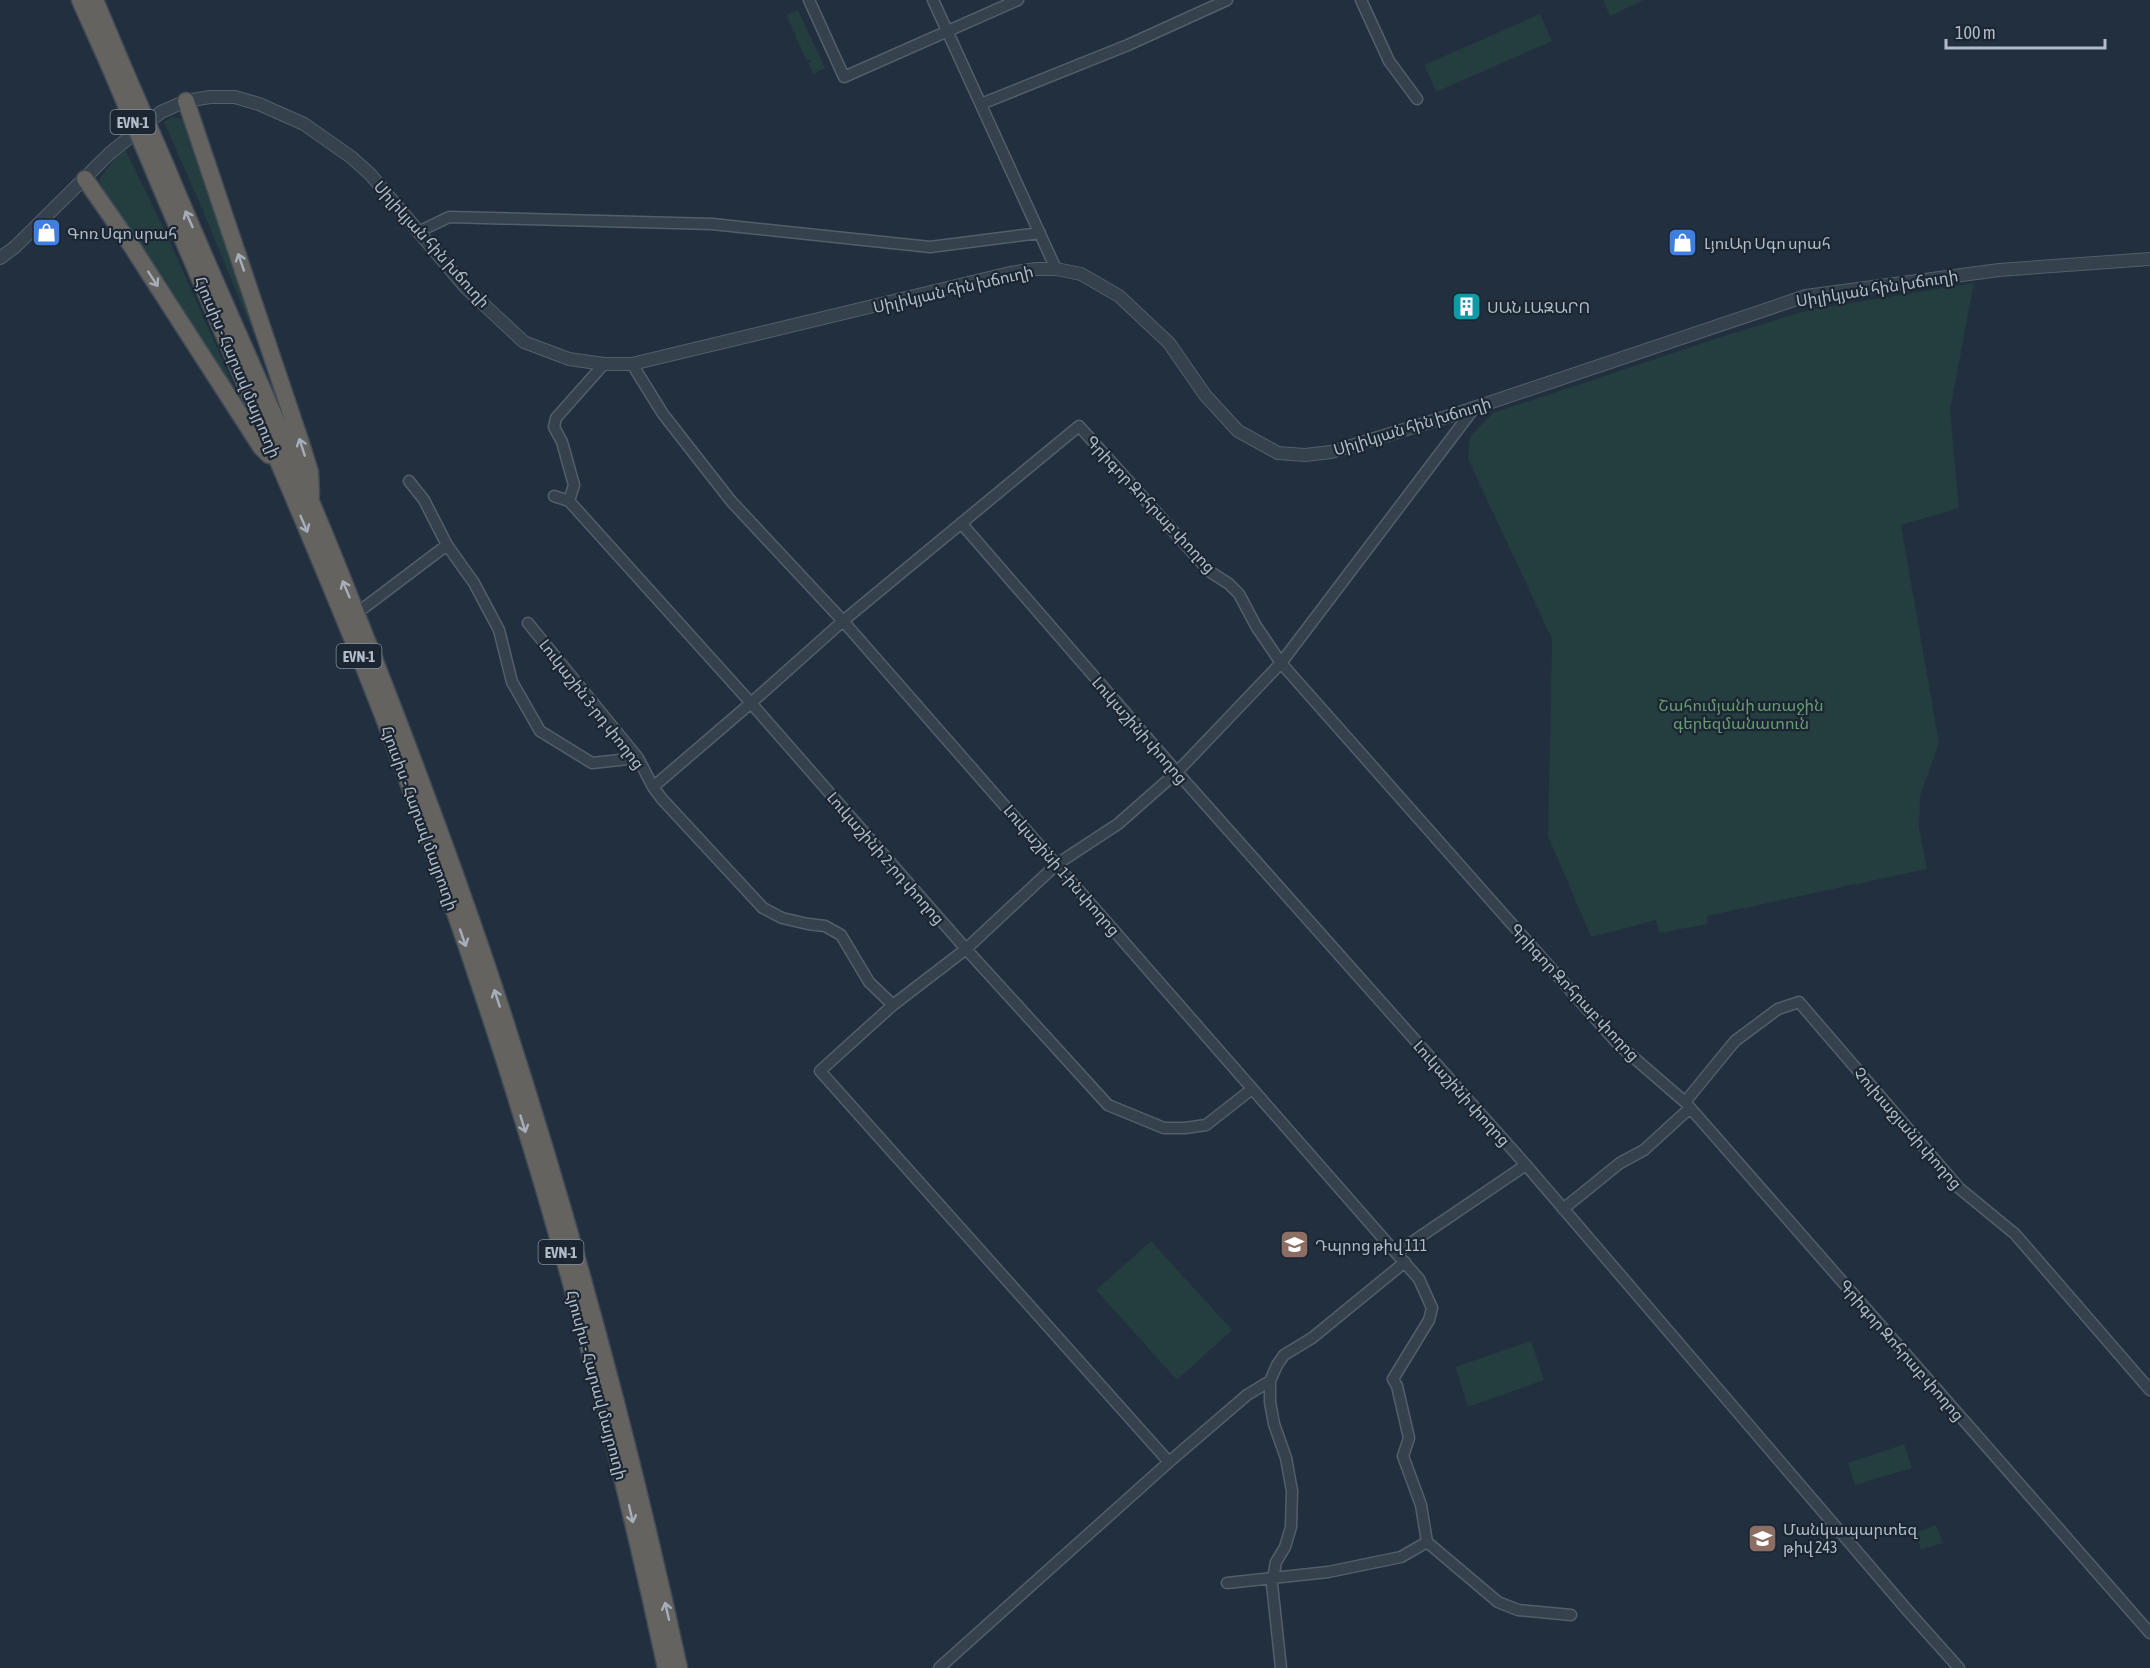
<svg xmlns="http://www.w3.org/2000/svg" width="2150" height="1668" viewBox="0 0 2150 1668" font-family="'Asap Condensed','Noto Sans Armenian',sans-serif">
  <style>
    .green { fill: #243d3f }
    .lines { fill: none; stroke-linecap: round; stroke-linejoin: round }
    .minor-casing { stroke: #545e6b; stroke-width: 13 }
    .tertiary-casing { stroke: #545e6b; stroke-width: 14 }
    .trunk-casing { stroke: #414b58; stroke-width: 19 }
    .minor { stroke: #36414e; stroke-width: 10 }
    .tertiary { stroke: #36414e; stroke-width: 12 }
    .trunk { stroke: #646360; stroke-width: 16 }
    .trunk-bridge-casing { stroke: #414b58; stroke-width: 19; stroke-linecap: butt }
    .trunk-bridge { stroke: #646360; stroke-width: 16 }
    .oneway { stroke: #a5aeb9 }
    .labels { text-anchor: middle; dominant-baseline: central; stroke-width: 4.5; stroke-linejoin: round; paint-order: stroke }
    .shield { fill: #1b2632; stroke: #848e9c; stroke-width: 1.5 }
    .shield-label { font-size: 15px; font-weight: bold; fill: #b1bbc9 }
    .poi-label { font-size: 16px; fill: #b1bbc9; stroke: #1b2632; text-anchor: start }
    .street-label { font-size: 16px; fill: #b1bbc9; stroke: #1b2632 }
    .park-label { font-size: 16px; fill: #679b71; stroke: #1b2632 }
  </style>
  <rect width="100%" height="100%" fill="#222f3e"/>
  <!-- green -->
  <path class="green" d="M1603,0H1644L1610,16Z
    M798,10L825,68L813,74L808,63L811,61L810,59L807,61L786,15Z
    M1540,14L1552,41L1436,92L1424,65Z
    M172,117L185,119L283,405L203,211L164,122Z
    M125,149L167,235L242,405L108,201L99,180L114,159Z
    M1974,283L1950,410L1959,508L1901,525L1939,743L1920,796L1919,827L1927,869L1707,916L1708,924L1659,933L1656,920L1591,937L1548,836L1552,639L1468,459L1470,436L1493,413L1727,335L1808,310Z
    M1151,1241L1232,1330L1177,1380L1096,1290Z
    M1531,1341L1544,1380L1468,1407L1455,1367Z
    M1904,1444L1912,1468L1855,1485L1848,1463Z
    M1936,1525L1943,1543L1921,1550L1915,1533Z"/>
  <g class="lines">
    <defs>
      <path id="minor" d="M809,0L844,77L1018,0
        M933,0L1056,269
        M1361,0L1389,61L1417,99
        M981,104L1128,45L1227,0
        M418,232L449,217L712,224L930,247L1040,233
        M632,364L663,414L731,501L843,621L1396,1253L1526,1165
        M409,481L424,500L447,545L474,583L499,630L512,682L540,731L592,763L638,758
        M554,496L569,501L751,703L966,949L1108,1105L1164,1128H1185L1206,1125L1252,1089
        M569,501L574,485L562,442L554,427L556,418L604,364
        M961,523L1183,779L1526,1165L1908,1611L1959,1668
        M357,613L447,545
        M528,623L638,758L653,787L662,799L763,908L782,918L808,924L825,926L841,935L869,982L893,1005
        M653,787L751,703L843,621L1079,426L1209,571L1229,584L1239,594L1256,626L1281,663L1618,1044L1685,1102L2150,1633
        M1685,1102L1735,1041L1778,1009L1799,1002L1959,1188L2015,1234L2150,1390
        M1563,1209L1620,1163L1644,1150L1690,1108
        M1396,1253L1419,1279L1432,1308L1429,1320L1393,1379L1397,1386L1409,1438L1403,1456L1421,1505L1427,1542L1498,1602L1518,1610L1571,1615
        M1169,1462L820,1071L893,1005L966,949L1057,864L1118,824L1177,772L1281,663L1475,407
        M1227,1583L1328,1572L1401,1557L1427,1542
        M939,1668L1169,1462L1247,1395L1270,1381
        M1281,1668L1272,1584L1276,1562L1285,1547L1291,1527L1292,1491L1286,1458L1274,1424L1270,1402V1381L1277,1365L1284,1355L1312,1338L1405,1262"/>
      <path id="tertiary" d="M0,258L15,247L110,153L161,112L186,101L210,97H235L259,104L304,124L351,157L370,174L466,288L524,342L569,359L604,364H632L1010,273L1036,269H1056L1081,274L1119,296L1169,343L1205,395L1238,431L1278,453L1305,455L1331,452L1453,415L1806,296L1999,270L2150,259"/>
      <path id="trunk" d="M80,0L110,67
        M95,0L121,62
        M186,101L301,443L310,472L311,495
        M168,171C230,320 300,467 358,618C404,734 448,851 488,969C564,1198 628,1432 679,1668
        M156,176C229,349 306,520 375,695C498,1010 595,1337 666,1668
        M85,179L129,242L261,447L269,455"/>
    </defs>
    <!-- minor casing -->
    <use href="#minor" class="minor-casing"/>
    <!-- tertiary casing -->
    <use href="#tertiary" class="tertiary-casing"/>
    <!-- trunk casing -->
    <use href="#trunk" class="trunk-casing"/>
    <!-- minor -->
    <use href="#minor" class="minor"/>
    <!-- tertiary -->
    <use href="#tertiary" class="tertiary"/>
    <!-- trunk -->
    <use href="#trunk" class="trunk"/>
    <defs>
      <path id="trunk-bridge" d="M121,62L168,171
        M110,67L156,176"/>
    </defs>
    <!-- trunk-bridge casing -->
    <use href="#trunk-bridge" class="trunk-bridge-casing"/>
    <!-- trunk-bridge -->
    <use href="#trunk-bridge" class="trunk-bridge"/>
  </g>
  <!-- one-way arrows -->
  <defs><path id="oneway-shaft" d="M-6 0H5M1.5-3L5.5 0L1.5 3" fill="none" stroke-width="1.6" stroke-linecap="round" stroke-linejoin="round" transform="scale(1.5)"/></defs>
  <g class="oneway">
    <use href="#oneway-shaft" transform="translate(189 219) rotate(-114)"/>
    <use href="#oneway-shaft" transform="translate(241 262) rotate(-109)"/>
    <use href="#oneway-shaft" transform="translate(153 279) rotate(57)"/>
    <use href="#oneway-shaft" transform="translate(302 447) rotate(-108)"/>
    <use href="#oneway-shaft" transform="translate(304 524) rotate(67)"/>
    <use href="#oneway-shaft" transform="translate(346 589) rotate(-113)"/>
    <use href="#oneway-shaft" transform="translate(463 938) rotate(71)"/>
    <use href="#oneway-shaft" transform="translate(497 998) rotate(-108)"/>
    <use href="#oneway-shaft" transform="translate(523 1124) rotate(73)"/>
    <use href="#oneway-shaft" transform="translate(631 1514) rotate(77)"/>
    <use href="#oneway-shaft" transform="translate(667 1611) rotate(-103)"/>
  </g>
  <!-- icons -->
  <defs>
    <symbol id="shop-square" viewBox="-11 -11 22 22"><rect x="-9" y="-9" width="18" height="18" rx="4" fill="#3f7fe0" stroke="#1b2632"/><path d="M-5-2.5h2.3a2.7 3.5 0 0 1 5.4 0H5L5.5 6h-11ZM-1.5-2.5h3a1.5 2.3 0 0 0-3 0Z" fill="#fff"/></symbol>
    <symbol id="building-square" viewBox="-11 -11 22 22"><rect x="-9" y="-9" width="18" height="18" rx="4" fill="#0f9aa8" stroke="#1b2632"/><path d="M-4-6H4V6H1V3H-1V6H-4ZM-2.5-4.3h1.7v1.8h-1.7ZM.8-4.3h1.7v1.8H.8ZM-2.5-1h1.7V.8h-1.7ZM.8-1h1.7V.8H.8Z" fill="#fff"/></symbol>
    <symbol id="school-square" viewBox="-11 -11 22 22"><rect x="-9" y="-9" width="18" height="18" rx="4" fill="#8d6e63" stroke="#1b2632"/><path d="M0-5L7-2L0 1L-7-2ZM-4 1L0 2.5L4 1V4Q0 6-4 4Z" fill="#fff"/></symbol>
  </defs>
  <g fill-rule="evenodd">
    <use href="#shop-square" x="30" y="216" width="33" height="33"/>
    <use href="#shop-square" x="1666" y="226" width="33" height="33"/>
    <use href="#building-square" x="1450" y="290" width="33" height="33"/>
    <use href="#school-square" x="1278" y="1228" width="33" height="33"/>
    <use href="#school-square" x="1746" y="1522" width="33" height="33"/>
  </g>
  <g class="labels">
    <!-- shield labels -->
    <g class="shield">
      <rect x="110.5" y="110" width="45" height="24" rx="4.5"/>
      <rect x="336.5" y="644" width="45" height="24" rx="4.5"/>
      <rect x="538.5" y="1240" width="45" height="24" rx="4.5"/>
    </g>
    <g class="shield-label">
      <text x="133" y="122">EVN-1</text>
      <text x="359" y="656">EVN-1</text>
      <text x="561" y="1252">EVN-1</text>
    </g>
    <!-- poi labels -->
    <g class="poi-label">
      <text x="67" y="233">Գոռ Սգո սրահ</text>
      <text x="1704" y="243">ԼյուԱր Սգո սրահ</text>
      <text x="1487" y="307">ՍԱՆ ԼԱԶԱՐՈ</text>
      <text x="1315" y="1245">Դպրոց թիվ 111</text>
      <text x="1783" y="1529">Մանկապարտեզ<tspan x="1783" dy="18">թիվ 243</tspan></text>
    </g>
    <!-- street labels -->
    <g class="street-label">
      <text transform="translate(432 244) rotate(48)">Սիլիկյան հին խճուղի</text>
      <text transform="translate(1877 288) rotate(-9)">Սիլիկյան հին խճուղի</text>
      <text transform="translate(953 289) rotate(-13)">Սիլիկյան հին խճուղի</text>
      <text transform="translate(238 367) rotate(67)">Հյուսիս - Հարավ մայրուղի</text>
      <text transform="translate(1412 426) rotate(-17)">Սիլիկյան հին խճուղի</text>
      <text transform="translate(1151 504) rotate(47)">Գրիգոր Զոհրաբ փողոց</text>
      <text transform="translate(592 704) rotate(52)">Լուկաշին 3-րդ փողոց</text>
      <text transform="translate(1140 730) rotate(49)">Լուկաշինի փողոց</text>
      <text transform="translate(420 818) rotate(70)">Հյուսիս - Հարավ մայրուղի</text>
      <text transform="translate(886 858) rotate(49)">Լուկաշինի 2-րդ փողոց</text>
      <text transform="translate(1062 870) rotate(49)">Լուկաշինի 1-ին փողոց</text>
      <text transform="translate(1575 992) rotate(47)">Գրիգոր Զոհրաբ փողոց</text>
      <text transform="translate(1462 1093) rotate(48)">Լուկաշինի փողոց</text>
      <text transform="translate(1908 1128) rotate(49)">Չուխաջյանի փողոց</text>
      <text transform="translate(1902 1350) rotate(49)">Գրիգոր Զոհրաբ փողոց</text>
      <text transform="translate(597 1385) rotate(75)">Հյուսիս - Հարավ մայրուղի</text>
    </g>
    <!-- park labels -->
    <g class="park-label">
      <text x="1741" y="705">Շահումյանի առաջին<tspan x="1741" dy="18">գերեզմանատուն</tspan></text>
    </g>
  </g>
  <!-- scale -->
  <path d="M1946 39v9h159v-9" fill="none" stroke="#b1bbc9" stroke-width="3"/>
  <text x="1955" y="39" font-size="18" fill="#b1bbc9" stroke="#1b2632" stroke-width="4.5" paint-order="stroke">100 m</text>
</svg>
